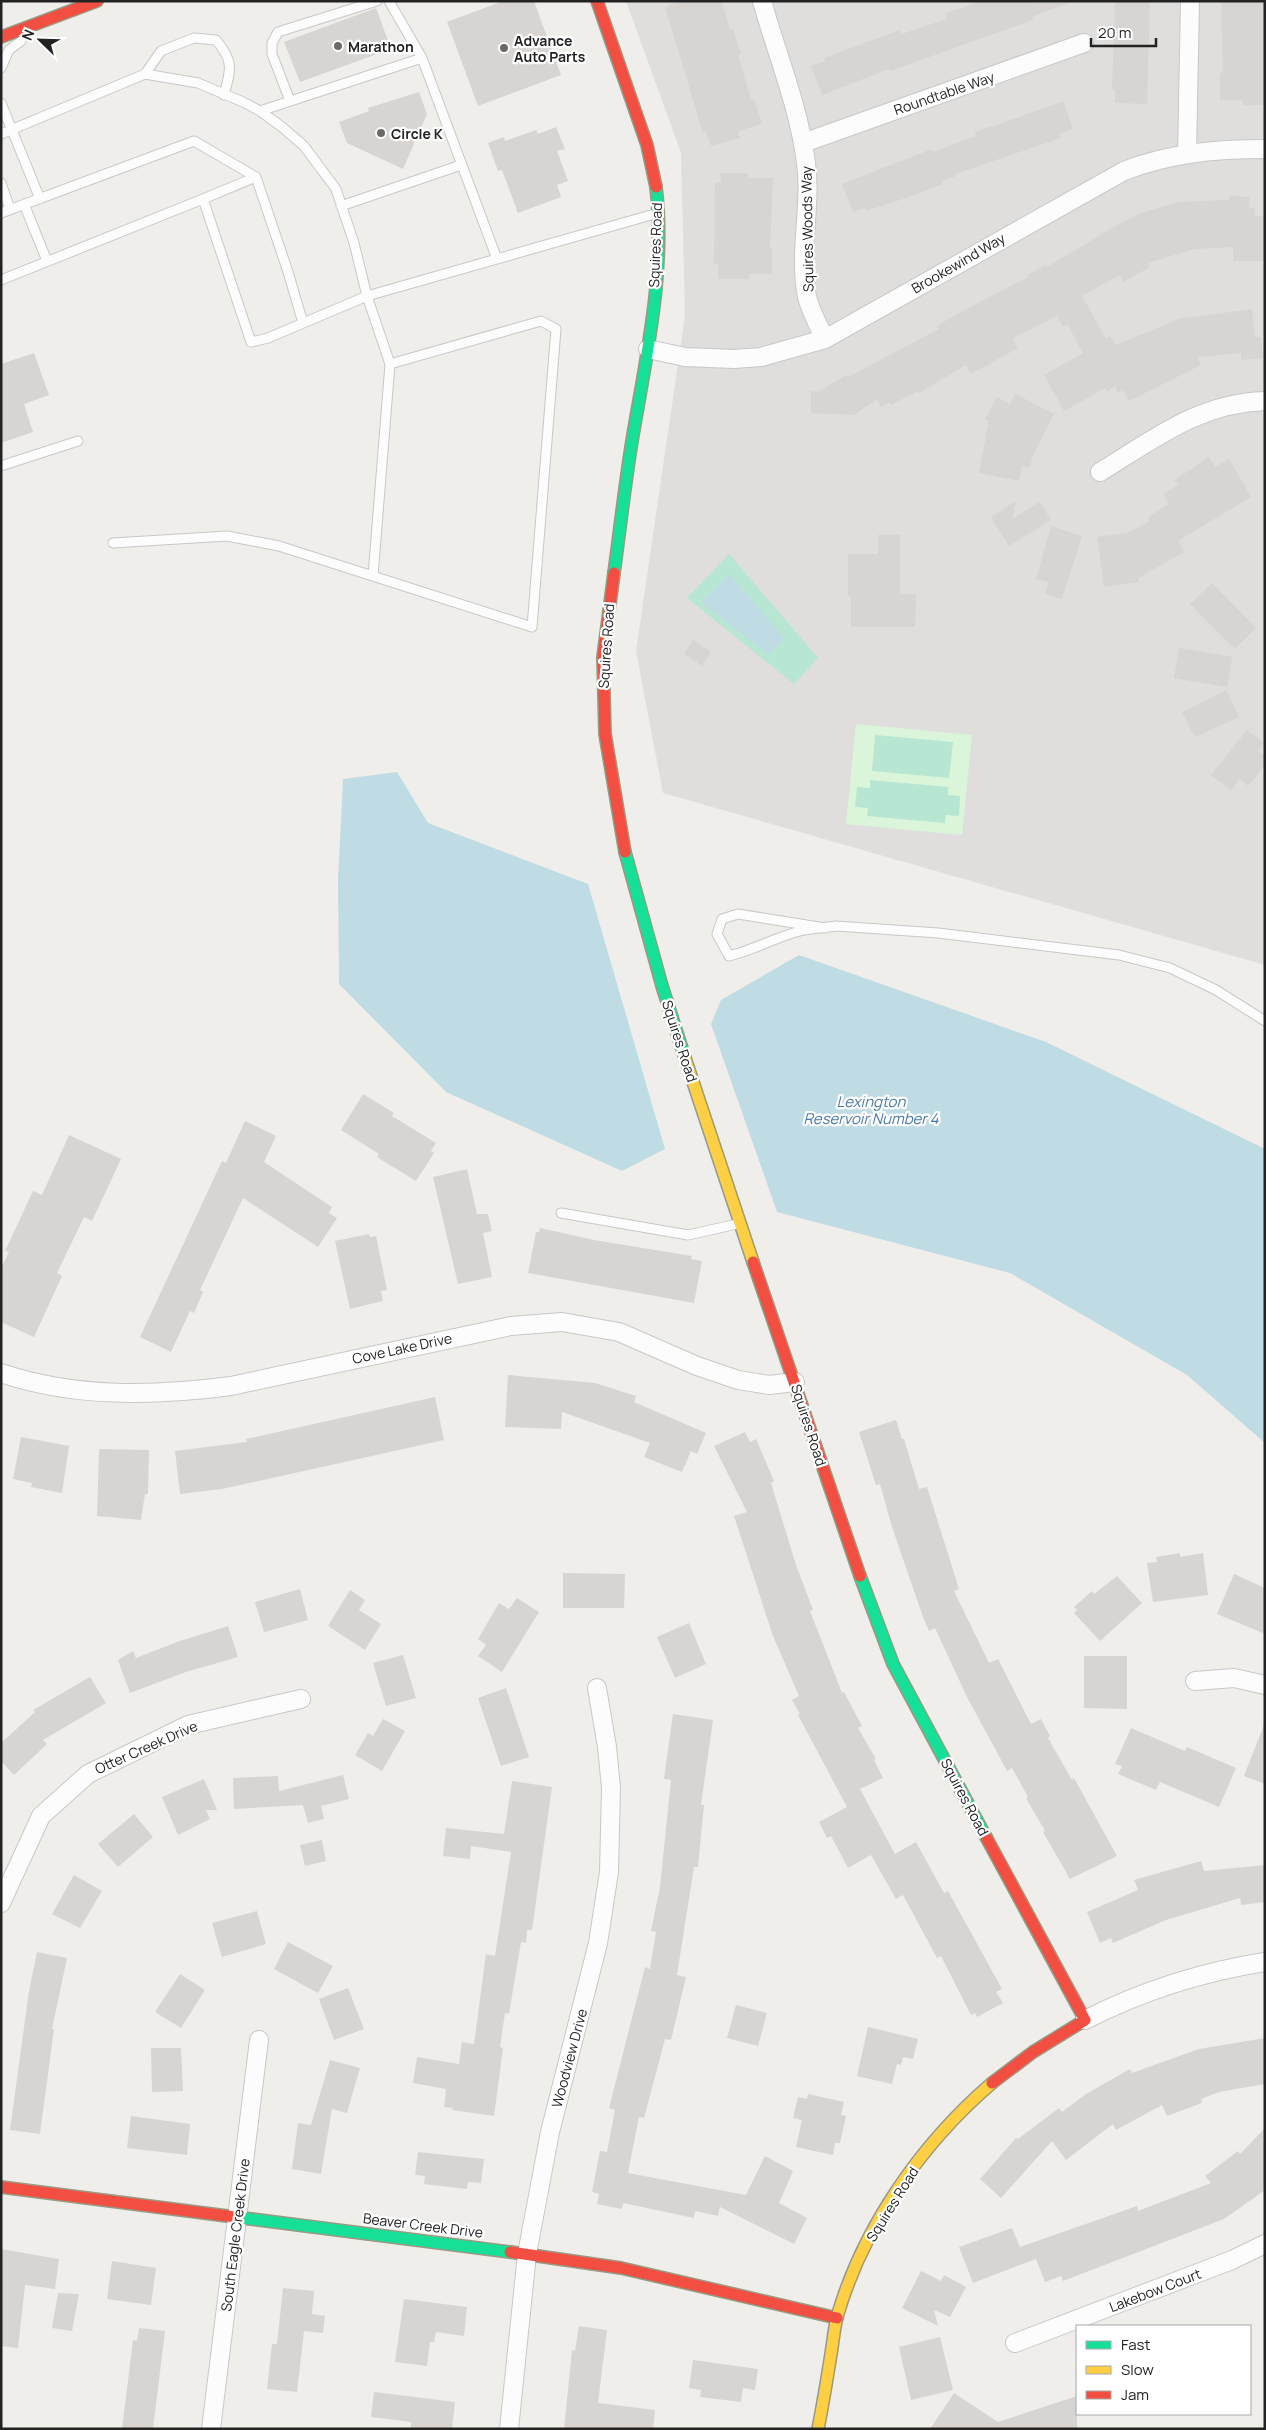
<svg xmlns="http://www.w3.org/2000/svg" width="1266" height="2430" viewBox="0 0 1266 2430" font-family="Manrope,sans-serif">
  <style>
    .residential { fill: #dfdedc }
    .park { fill: #daf5da }
    .pitch { fill: #b7e6d2 }
    .water { fill: #bfdbe3 }
    .building { fill: #d7d4d2 }
    .lines { fill: none; stroke-linecap: round; stroke-linejoin: round }
    .lane-casing { stroke: #c9c8c7; stroke-width: 11 }
    .street-casing { stroke: #c9c8c7; stroke-width: 20 }
    .fast-casing { stroke: #999a82; stroke-width: 14 }
    .slow-casing { stroke: #999a82; stroke-width: 14 }
    .jam-casing { stroke: #999a82; stroke-width: 14 }
    .lane { stroke: #fdfcfc; stroke-width: 9 }
    .street { stroke: #fdfcfc; stroke-width: 18 }
    .fast { stroke: #16e098; stroke-width: 11 }
    .slow { stroke: #ffcf43; stroke-width: 11 }
    .jam { stroke: #f24e42; stroke-width: 11 }
    .poi-dot { fill: #6a6968; stroke: #fff; stroke-width: 2 }
    .labels { text-anchor: middle; dominant-baseline: central; stroke-width: 4.5; stroke-linejoin: round; paint-order: stroke }
    .poi-label { font-size: 14px; font-weight: bold; fill: #222; stroke: #fff; text-anchor: start }
    .street-label { font-size: 14px; fill: #222; stroke: #fff }
    .water-label { font-size: 15px; font-style: italic; fill: #4a7aab; stroke: #fff }
  </style>
  <rect width="100%" height="100%" fill="#f0eeeb"/>
  <!-- residential -->
  <path class="residential" d="M626,1H1265V965L663,793L636,651L685,316L681,153Z"/>
  <!-- park -->
  <path class="park" d="M856,724L972,735L962,835L846,824Z"/>
  <!-- pitch -->
  <path class="pitch" d="M729,554L818,658L794,684L687,598Z
    M875,735L953,742L949,778L872,771Z
    M870,780L948,787V795L960,796L959,816L946,815L945,823L867,816L868,808L855,807L857,787L870,788Z"/>
  <!-- water -->
  <path class="water" d="M729,574L784,638L769,655L701,602Z
    M397,772L428,823L588,884L665,1149L622,1171L446,1092L339,984L338,880L343,779Z
    M799,955L1046,1042L1265,1149V1443L1187,1375L1010,1273L777,1212L711,1024L721,1000Z"/>
  <!-- building -->
  <path class="building" d="M503,1H534L561,75L478,106L447,22Z
    M679,1H722L730,30L733,29L741,54L738,55L751,100L754,99L762,124L738,131L740,138L711,146L706,132L703,133L665,7Z
    M979,1L1068,3L1032,17L1033,20L890,71L889,69L822,95L811,66L825,61L824,58L900,30L902,34L947,19L945,14Z
    M1115,1H1150L1147,104L1115,103V89H1112Z
    M1221,1H1265V105H1243V100H1220V73H1223Z
    M376,8L391,49L300,82L284,42Z
    M419,92L427,114L403,169L347,143L339,122L369,111L368,108Z
    M1063,101L1073,129L1059,134L1061,138L955,174L956,176L942,181L943,184L909,197L866,211L865,208L853,212L842,184L932,149L933,152L976,136L975,132L991,126L992,127Z
    M556,127L565,149L557,151L568,181L557,185L561,197L518,213L502,170L498,171L488,143L504,137L505,141L536,130L538,134Z
    M719,173H748V178H773L770,248H772V274H749V279H718V264H714L715,183H722Z
    M1229,196L1250,197L1249,208H1255L1254,216H1265L1264,261H1233V247L1194,249L1148,263L1150,267L1123,282L1119,275L1082,296L1106,339L1110,336L1116,345L1186,316L1187,318L1252,309L1255,337H1261L1263,358L1241,360V353L1198,357L1201,365L1129,401L1123,390L1118,393L1115,386L1107,391L1105,388L1064,411L1044,375L1083,353L1067,324L1063,327L1057,316L1013,338L1018,348L971,374L966,365L919,393L918,391L891,405L890,402L881,407L877,399L854,415L811,413V391L818,392L846,375L848,377L939,329L937,326L955,315L1028,277L1027,275L1046,265L1047,267L1114,227L1141,213L1178,202L1229,200Z
    M34,353L49,395L24,404L33,432L1,443V364Z
    M1015,394L1054,414L1033,455L1030,468L1022,466L1019,481L979,473L989,421L985,419L997,397L1010,404Z
    M1209,457L1215,467L1229,459L1251,497L1178,541L1184,552L1138,578L1139,582L1104,587L1097,537L1127,533L1150,521L1148,517L1169,504L1163,494L1178,485L1175,480Z
    M1016,501L1012,519L1040,502L1051,520L1009,546L991,517Z
    M1051,526L1082,536L1062,599L1045,594L1049,582L1036,579Z
    M878,535H900V594H916L915,627H851V596H848V554H878Z
    M1212,583L1256,628L1235,649L1190,604Z
    M693,640L711,652L702,666L684,654Z
    M1179,648L1232,657L1227,687L1174,678Z
    M1226,690L1239,717L1195,737L1182,712Z
    M1247,730L1264,743L1258,751L1265,756V765L1248,786L1240,779L1231,790L1211,775Z
    M363,1094L394,1113L392,1116L436,1143L431,1151L434,1153L416,1181L377,1157L379,1154L341,1130Z
    M245,1121L276,1136L264,1162L332,1207L329,1213L337,1218L318,1247L243,1198L200,1290L203,1292L194,1313L190,1311L171,1352L140,1337L222,1161L226,1163Z
    M69,1135L121,1159L92,1221L84,1217L57,1273L62,1276L34,1337L1,1322V1268L9,1252L5,1251L33,1191L42,1195Z
    M467,1169L477,1214H488L492,1231L483,1233L492,1277L458,1284L433,1177Z
    M540,1228L594,1240L692,1256L691,1259L702,1261L694,1303L528,1273L536,1232H539Z
    M369,1234L370,1237L376,1236L387,1290L381,1291L383,1301L350,1309L335,1241Z
    M508,1375L595,1383L636,1396L634,1402L706,1433L697,1454L691,1451L682,1472L644,1457L650,1443L562,1412L561,1429L505,1427Z
    M435,1397L444,1440L222,1489L180,1494L175,1451L247,1442L246,1439Z
    M896,1420L902,1439H904L919,1489L927,1487L959,1589L954,1591L989,1663L998,1659L1031,1724L1041,1719L1050,1736L1048,1738L1072,1780L1074,1778L1117,1856L1070,1879L1043,1832L1045,1831L1026,1798L1028,1797L1012,1768L1007,1771L967,1697L935,1628L929,1631L923,1617L892,1527L880,1484L876,1485L859,1432Z
    M745,1432L750,1442L756,1439L774,1481L771,1483L796,1565L813,1610L810,1611L842,1693L844,1692L862,1726L858,1728L876,1759L874,1760L883,1778L860,1789L895,1854L916,1842L944,1893L948,1891L1002,1989L996,1992L1003,2003L977,2017L975,2013L971,2015L941,1956L937,1958L903,1895L896,1899L871,1855L848,1868L831,1836L827,1838L819,1822L847,1807L798,1715L800,1714L792,1700L799,1696L773,1636L734,1516L747,1512L714,1446Z
    M21,1437L69,1446L62,1493L31,1487L32,1483L13,1479Z
    M99,1449L149,1450L148,1494H145L141,1520L97,1516Z
    M1180,1553V1557L1203,1553L1208,1595L1153,1602L1147,1563L1157,1562L1156,1557Z
    M563,1573L625,1574L624,1608H563Z
    M1234,1574L1265,1588V1634L1217,1614Z
    M1117,1576L1142,1603L1100,1641L1074,1613L1077,1610L1074,1607L1092,1591L1094,1594Z
    M300,1589L308,1620L264,1632L255,1602Z
    M350,1590L365,1600L359,1610L381,1624L365,1650L328,1626Z
    M517,1598L539,1612L502,1672L478,1656L486,1645L478,1639L499,1603L509,1609Z
    M689,1623L706,1664L675,1678L657,1637Z
    M228,1626L238,1657L186,1672L130,1693L118,1660L133,1651L136,1658L177,1642Z
    M403,1655L416,1698L386,1706L373,1663Z
    M1084,1656H1127V1709L1084,1708Z
    M90,1677L106,1703L43,1740L47,1744L14,1775L1,1761V1743L35,1712L33,1710Z
    M506,1688L529,1757L501,1766L478,1698Z
    M673,1714L713,1720L701,1805H704L698,1867H694L677,1975L686,1977L671,2040L665,2039L644,2118L639,2117L628,2173L746,2195L765,2156L793,2171L779,2203L807,2218L794,2244L720,2207L718,2216L695,2211L694,2218L623,2203L622,2209L597,2204L599,2194L592,2192L600,2151L607,2152L615,2110L609,2108L645,1967L650,1969L656,1932L651,1931L660,1887L671,1780L664,1779Z
    M383,1719L405,1731L382,1771L355,1755L368,1733L373,1736Z
    M1264,1725H1265V1784L1244,1776Z
    M1131,1728L1185,1751L1187,1747L1236,1768L1219,1807L1160,1782L1156,1790L1118,1774L1122,1766L1115,1764Z
    M343,1775L349,1799L321,1806L324,1819L308,1823L303,1805L234,1809L233,1778L278,1776L279,1791Z
    M204,1779L217,1810H206L210,1819L178,1835L162,1797Z
    M512,1781L552,1787L532,1930H527L526,1943L521,1942L509,2014L505,2013L500,2047L503,2048L494,2116L452,2110L453,2108L444,2107L446,2089L413,2083L417,2057L459,2064L462,2042L474,2044L486,1954L495,1956L511,1852L471,1846L470,1859L443,1856L446,1828L504,1834Z
    M134,1814L153,1837L118,1867L98,1844Z
    M322,1840L326,1861L305,1866L300,1845Z
    M1201,1861L1204,1871L1265,1865V1902L1241,1905L1240,1898L1166,1920L1113,1943L1111,1938L1100,1943L1087,1912L1138,1890L1134,1880Z
    M74,1875L102,1891L80,1928L52,1914Z
    M257,1911L266,1944L222,1957L212,1923Z
    M288,1942L333,1966L318,1993L274,1969Z
    M37,1952L67,1958L52,2029H54L40,2134L10,2130L29,1991Z
    M180,1974L205,1990L181,2028L155,2012Z
    M348,1988L364,2029L334,2040L319,1999Z
    M736,2005L767,2013L758,2046L727,2038Z
    M868,2027L918,2039L913,2059L903,2057L901,2065L897,2064L892,2084L857,2076Z
    M1265,2038V2084L1219,2092L1201,2099L1202,2103L1167,2116L1162,2105L1116,2130L1113,2124L1066,2160L1052,2141L1001,2198L980,2179L1016,2138L1018,2139L1059,2108L1062,2112L1086,2094L1130,2069L1132,2073L1199,2049Z
    M151,2048H181L183,2091L152,2092Z
    M330,2060L360,2068L347,2113L332,2109L321,2174L292,2169L298,2123L311,2125Z
    M808,2094L844,2102L841,2115L846,2116L840,2143H835L833,2155L796,2147L802,2120L793,2118L798,2097L807,2099Z
    M131,2116L190,2124L187,2155L127,2148Z
    M1265,2128V2190L1224,2219L1063,2281L1061,2276L1045,2282L1036,2259L973,2283L959,2247L1012,2228L1020,2247L1137,2206L1138,2211L1211,2183L1205,2176L1238,2151L1240,2154Z
    M418,2152L484,2159L481,2183L468,2182L467,2189L424,2184L425,2176L415,2175Z
    M1,2249L59,2259L55,2289L25,2285L18,2348L1,2346Z
    M112,2261L156,2268L151,2305L107,2299Z
    M921,2271L941,2281L944,2275L966,2287L950,2317L934,2310L938,2326L902,2308Z
    M283,2288L314,2291L312,2314L325,2316L323,2333L304,2331L297,2392L267,2389L272,2344H277Z
    M58,2293L79,2294L72,2331L52,2328Z
    M404,2299L467,2307L464,2336L436,2332L434,2342H430L427,2366L395,2362Z
    M579,2326L607,2330L598,2403L655,2410L653,2429H564L572,2350L575,2351Z
    M139,2328L165,2331L153,2429H122L133,2340L137,2341Z
    M940,2337L953,2390L911,2400L899,2347Z
    M693,2360L758,2369L755,2390L743,2388L741,2402L700,2397L701,2390L689,2388Z
    M374,2392L455,2402L452,2429H411V2422L371,2417Z
    M954,2393L998,2422L1077,2396V2429H930Z"/>
  <g class="lines">
    <defs>
      <path id="lane" d="M389,1L422,58L497,259
        M1,68L9,50L21,41
        M145,74L161,51L194,38L216,40C234,61 231,69 224,95
        M290,101L272,54V43L278,32L377,1
        M1,103L40,199
        M260,111L422,58
        M1,134L145,74L198,83L243,102L260,111L282,127L304,146L336,189L354,243L367,296L658,213
        M1,183L10,209
        M203,199L256,177
        M24,204L47,261
        M341,206L461,165
        M1,213L194,141L256,177L288,272L303,323
        M1,280L203,199L251,342L268,338L367,296L390,364
        M1,466L78,441
        M113,543L227,536L279,546L532,627L556,329L541,321L390,364L373,576
        M825,928L738,914L722,919L717,934L729,956C754,950 776,937 800,931C812,928 824,928 836,926L938,933L1119,955L1170,968L1216,990L1265,1021
        M561,1213L688,1235L737,1224"/>
      <path id="street" d="M762,1C777,55 799,107 806,163C812,207 798,253 807,297C811,312 818,325 825,339
        M803,143L1084,43
        M1187,154L1190,1
        M648,349L685,357L734,359L761,357L825,339L1124,171C1170,153 1216,149 1265,149
        M1100,472C1154,439 1199,403 1265,401
        M1,1373C75,1398 155,1396 231,1386L511,1326L562,1322L619,1332L697,1366L738,1380L769,1385L795,1382
        M1195,1681L1234,1678L1265,1685
        M1,1903L41,1816L88,1774L188,1725L301,1699
        M1085,2020C1142,1991 1201,1972 1265,1962
        M1015,2343L1232,2260L1265,2244
        M211,2429L259,2040
        M509,2429L527,2254L550,2132L598,1943L609,1872L611,1788L607,1747L597,1688"/>
      <path id="fast" d="M614,573C620,529 625,484 632,441C646,357 666,271 656,187
        M625,852L662,986L685,1058
        M860,1576L893,1664L986,1837
        M235,2217L510,2252"/>
      <path id="slow" d="M685,1058L753,1262
        M818,2429C823,2404 827,2379 831,2354C833,2342 834,2329 837,2317C863,2227 921,2144 992,2083"/>
      <path id="jam" d="M597,1L647,145L656,187
        M1,37L97,1
        M614,573L603,657L605,734L625,852
        M753,1262L860,1576
        M986,1837L1085,2020L1033,2052L992,2083
        M1,2187L235,2217
        M510,2252L621,2268L837,2318"/>
    </defs>
    <!-- lane casing -->
    <use href="#lane" class="lane-casing"/>
    <!-- street casing -->
    <use href="#street" class="street-casing"/>
    <!-- fast casing -->
    <use href="#fast" class="fast-casing"/>
    <!-- slow casing -->
    <use href="#slow" class="slow-casing"/>
    <!-- jam casing -->
    <use href="#jam" class="jam-casing"/>
    <!-- lane -->
    <use href="#lane" class="lane"/>
    <!-- street -->
    <use href="#street" class="street"/>
    <!-- fast -->
    <use href="#fast" class="fast"/>
    <!-- slow -->
    <use href="#slow" class="slow"/>
    <!-- jam -->
    <use href="#jam" class="jam"/>
  </g>
  <!-- markers -->
  <g class="poi-dot">
    <circle cx="338" cy="46" r="5"/>
    <circle cx="504" cy="48" r="5"/>
    <circle cx="381" cy="133" r="5"/>
  </g>
  <g class="labels">
    <!-- poi labels -->
    <g class="poi-label">
      <text x="514" y="40">Advance<tspan x="514" dy="16">Auto Parts</tspan></text>
      <text x="348" y="46">Marathon</text>
      <text x="391" y="133">Circle K</text>
    </g>
    <!-- street labels -->
    <g class="street-label">
      <text transform="translate(944 93) rotate(-19)">Roundtable Way</text>
      <text transform="translate(807 229) rotate(-91)">Squires Woods Way</text>
      <text transform="translate(655 245) rotate(-88)">Squires Road</text>
      <text transform="translate(958 263) rotate(-30)">Brookewind Way</text>
      <text transform="translate(606 646) rotate(-86)">Squires Road</text>
      <text transform="translate(680 1041) rotate(72)">Squires Road</text>
      <text transform="translate(402 1348) rotate(-12)">Cove Lake Drive</text>
      <text transform="translate(809 1425) rotate(72)">Squires Road</text>
      <text transform="translate(146 1747) rotate(-24)">Otter Creek Drive</text>
      <text transform="translate(965 1797) rotate(62)">Squires Road</text>
      <text transform="translate(569 2058) rotate(-75)">Woodview Drive</text>
      <text transform="translate(892 2204) rotate(-58)">Squires Road</text>
      <text transform="translate(423 2225) rotate(7)">Beaver Creek Drive</text>
      <text transform="translate(235 2235) rotate(-83)">South Eagle Creek Drive</text>
      <text transform="translate(1155 2290) rotate(-21)">Lakebow Court</text>
    </g>
    <!-- water labels -->
    <g class="water-label">
      <text x="871" y="1101">Lexington<tspan x="871" dy="17">Reservoir Number 4</tspan></text>
    </g>
  </g>
  <!-- border -->
  <rect width="1266" height="2430" fill="none" stroke="#222222" stroke-width="5"/>
  <!-- legend -->
  <rect x="1076" y="2325" width="175" height="90" fill="#ffffff" stroke="#a7a7a7"/>
  <rect x="1086" y="2341" width="25" height="8" fill="#16e098" stroke="#a7a7a7"/>
  <text x="1121" y="2350" font-size="15" fill="#222222">Fast</text>
  <rect x="1086" y="2366" width="25" height="8" fill="#ffcf43" stroke="#a7a7a7"/>
  <text x="1121" y="2375" font-size="15" fill="#222222">Slow</text>
  <rect x="1086" y="2391" width="25" height="8" fill="#f24e42" stroke="#a7a7a7"/>
  <text x="1121" y="2400" font-size="15" fill="#222222">Jam</text>
  <!-- north arrow -->
  <g transform="translate(40 40) rotate(293)" stroke="#ffffff" stroke-width="4" paint-order="stroke">
  <path d="M0-4L9 19L0 12L-9 19Z" fill="#222222"/>
  <text y="-8" font-size="14" font-weight="bold" text-anchor="middle" fill="#222222">N</text>
  </g>
  <!-- scale -->
  <path d="M1091 38v8h65v-8" fill="none" stroke="#222222" stroke-width="2.5"/>
  <text x="1098" y="38" font-size="15" fill="#222222" stroke="#ffffff" stroke-width="4" paint-order="stroke">20 m</text>
</svg>
